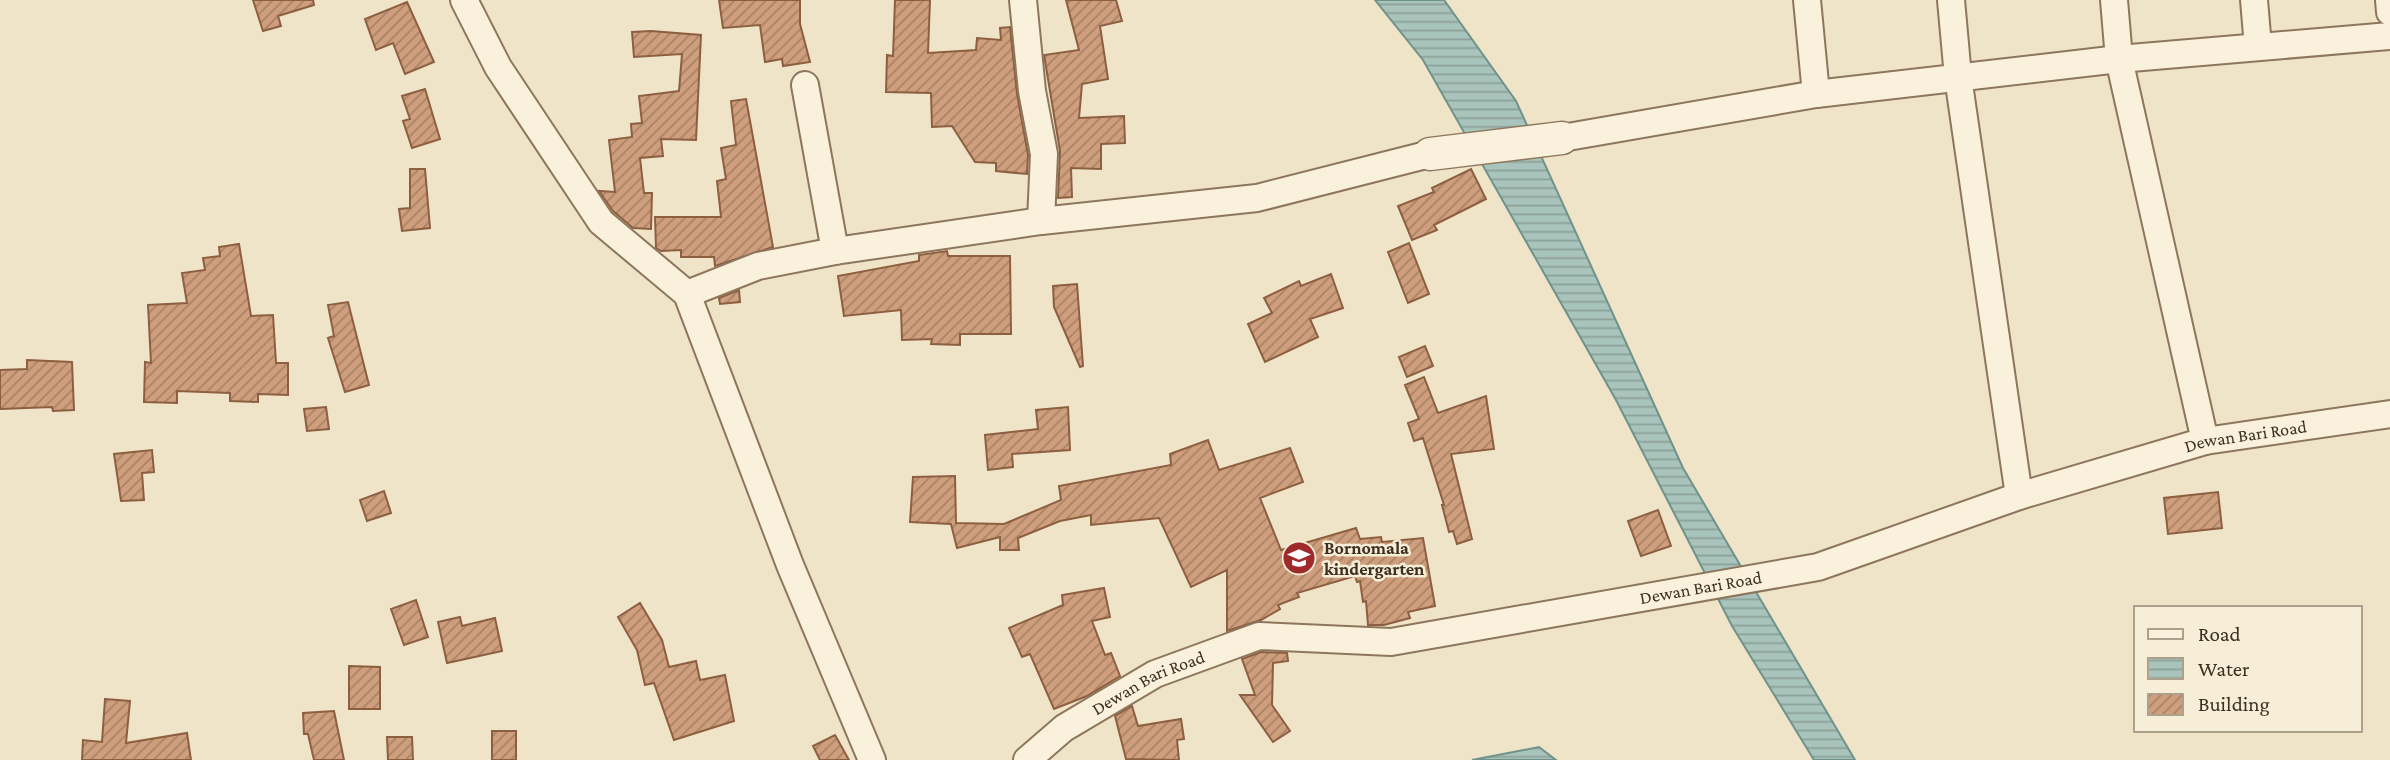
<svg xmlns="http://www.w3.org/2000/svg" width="2390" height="760" viewBox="0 0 2390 760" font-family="'Crimson Pro',serif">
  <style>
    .water { fill: url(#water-rules); stroke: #6f938a; stroke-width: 2 }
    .building { fill: url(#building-hatch); stroke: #8d5f41; stroke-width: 2 }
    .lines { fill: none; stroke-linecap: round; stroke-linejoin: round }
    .minor-casing { stroke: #8d765c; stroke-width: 30 }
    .tertiary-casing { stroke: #8d765c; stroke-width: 35 }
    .minor { stroke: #faf1dc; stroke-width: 26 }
    .tertiary { stroke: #faf1dc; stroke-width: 32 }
    .labels { text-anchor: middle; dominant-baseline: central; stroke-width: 5; stroke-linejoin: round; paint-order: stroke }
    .street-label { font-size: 18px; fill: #3d2e20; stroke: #f7eed8 }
    .poi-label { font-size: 18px; font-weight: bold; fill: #3d2e20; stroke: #f7eed8; text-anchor: start }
  </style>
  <defs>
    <pattern id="water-rules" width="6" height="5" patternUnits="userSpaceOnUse" patternTransform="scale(1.75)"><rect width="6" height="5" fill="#a9c4bc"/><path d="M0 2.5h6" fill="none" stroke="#8ba098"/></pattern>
    <pattern id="building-hatch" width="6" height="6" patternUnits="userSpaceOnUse" patternTransform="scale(1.75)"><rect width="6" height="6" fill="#cf9f7d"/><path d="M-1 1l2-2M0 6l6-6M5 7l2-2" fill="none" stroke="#a98266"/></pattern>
  </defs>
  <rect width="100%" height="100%" fill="#f0e4c8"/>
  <!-- water -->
  <path class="water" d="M1375,0H1444L1516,101L1683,468L1855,760H1814L1732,626L1616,400L1423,60Z
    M1539,747L1556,760H1472Z"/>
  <!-- building -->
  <path class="building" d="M253,0H313L314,5L278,16L281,26L263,31Z
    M719,0H800V24L810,62L783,66L782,59L765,62L760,25L723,28Z
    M895,0H930L928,53L976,50L977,38L1001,40L1000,28L1010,27L1017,94L1028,155L1027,174L996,171V163L975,162L952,126L932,127L931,93L886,92L887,55L893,56Z
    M1066,0H1116L1122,21L1100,26L1108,79L1082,84L1079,118L1124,116L1125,143L1101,144V169L1071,168L1072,197L1058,198L1060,151L1044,55L1079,50Z
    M407,2L434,62L405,74L393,43L376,50L365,19Z
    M651,31L701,35L696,140L661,139L663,156L640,158L644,193H652L651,229L633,228L613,211L599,191L615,192L609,140L632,137L631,124L642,123L639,96L679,91L682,54L634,57L632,32Z
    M425,89L440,139L412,148L403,121L410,119L402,96Z
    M746,99L773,247L715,266L714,257H681V250L661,251L656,248L655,217H721L717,181L726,179L721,148L736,145L731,101Z
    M410,169H425L430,228L402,231L399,209L410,208Z
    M1471,169L1486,199L1434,225L1437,230L1412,240L1398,206L1434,192L1432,188Z
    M1409,243L1429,294L1408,303L1388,252Z
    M239,244L251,316L273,315L276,363H288V395L258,394V402L230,401V393L177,391V403L144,402L145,362L151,363L148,305L187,303L182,273L205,270L203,258L220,256L219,247Z
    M947,251L948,256H1010L1011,334H960V345L931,344L932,339L902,340L901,310L844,316L838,276L919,261V255Z
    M1331,274L1343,308L1310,319L1318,337L1265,362L1248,324L1272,313L1264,298L1299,281L1301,286Z
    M1077,284L1083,366L1080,367L1054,307L1053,286Z
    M739,290L740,302L720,304L719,298Z
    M348,302L369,385L345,392L328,338L334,336L328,305Z
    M1425,346L1433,366L1407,377L1399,357Z
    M27,360L72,362L74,410L53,411L52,407L0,409V370L27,369Z
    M1424,377L1438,413L1486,396L1494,449L1451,454L1472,539L1457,544L1453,531L1449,532L1442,505H1444L1423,438L1414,441L1408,423L1419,419L1405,385Z
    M326,407L329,429L307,431L304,409Z
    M1068,407L1070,450L1012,454L1013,467L988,470L985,435L1038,429L1036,410Z
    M1208,440L1219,470L1290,448L1303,482L1260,498L1281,550L1356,528L1360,539L1381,537L1382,542L1423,538L1435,606L1408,612L1410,618L1384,625H1368L1366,601L1363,602L1360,581L1357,582L1355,576L1297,593L1299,597L1278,605L1280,609L1261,620L1227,631V570L1191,587L1159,518L1091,525V515L1060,521L1018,538L1019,550H1000V537L957,548L951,524L910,522L913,477L955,476L956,523L1004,524L1061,500L1059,486L1171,465L1170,454Z
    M152,450L154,472L142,473L144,500L121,501L114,454Z
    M384,491L391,513L367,521L360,500Z
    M2218,492L2222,528L2168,534L2164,498Z
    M1658,510L1671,546L1641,556L1628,521Z
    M1104,588L1110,617L1092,621L1105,655L1111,653L1120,676L1087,696L1054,709L1030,654L1022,657L1009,628L1063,605L1062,595Z
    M416,600L428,637L404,645L391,609Z
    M640,603L662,640L669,667L696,661L700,680L725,675L734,721L674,740L654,683L645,685L637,650L618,617Z
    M460,617L462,626L495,618L502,651L447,663L438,622Z
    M1261,652L1287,653L1288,661L1273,663L1272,705L1290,731L1273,742L1240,695H1255L1242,659Z
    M349,666L380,667V709H349Z
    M105,699L130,701L126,743L187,733L191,760H82L83,740L102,742Z
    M1132,706L1138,726L1181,719L1184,739L1177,740L1179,760L1126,759L1115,716Z
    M334,711L344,760H314L308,734H304L303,713Z
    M492,731H516V760H492Z
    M835,735L849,760H820L813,746Z
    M387,737H412L413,760H388Z"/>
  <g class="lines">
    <defs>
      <g id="minor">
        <path d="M464,0L498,67L601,222L687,294L790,565L872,760"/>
        <path d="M1023,0L1032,91L1044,154L1041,221"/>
        <path d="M1807,0L1816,94"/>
        <path d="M1951,0L1958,77L2019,496"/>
        <path d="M2114,0L2119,59L2205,441"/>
        <path d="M2254,0L2258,47"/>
        <path d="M2389,0L2390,12"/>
        <path d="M805,85L835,251"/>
        <path d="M1562,138L1816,94L2119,59L2390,36"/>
        <path d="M687,294L758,266L835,251L1041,221L1257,198L1430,154"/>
        <path id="s1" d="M1027,760L1064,728L1155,674L1259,636L1391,642L1818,567L2019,496L2205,441L2390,414"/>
      </g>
      <path id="tertiary" d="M1430,154L1562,138"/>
    </defs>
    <!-- minor casing -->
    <use href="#minor" class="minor-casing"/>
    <!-- tertiary casing -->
    <use href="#tertiary" class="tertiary-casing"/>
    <!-- minor -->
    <use href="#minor" class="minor"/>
    <!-- tertiary -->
    <use href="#tertiary" class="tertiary"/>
  </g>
  <!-- icons -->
  <defs>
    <symbol id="school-disc" viewBox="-11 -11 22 22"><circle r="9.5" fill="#9e2a2b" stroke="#f7eed8"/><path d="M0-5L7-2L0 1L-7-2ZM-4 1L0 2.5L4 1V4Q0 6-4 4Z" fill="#fff"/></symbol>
  </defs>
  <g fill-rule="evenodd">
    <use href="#school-disc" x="1280" y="539" width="38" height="38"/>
  </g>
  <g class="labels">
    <!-- street labels -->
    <g class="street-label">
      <text stroke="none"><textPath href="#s1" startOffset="1279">Dewan Bari Road</textPath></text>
      <text stroke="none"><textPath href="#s1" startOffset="712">Dewan Bari Road</textPath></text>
      <text stroke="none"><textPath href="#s1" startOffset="145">Dewan Bari Road</textPath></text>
    </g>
    <!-- poi labels -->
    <g class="poi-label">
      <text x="1324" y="548">Bornomala<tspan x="1324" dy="21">kindergarten</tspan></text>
    </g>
  </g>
  <!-- legend -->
  <rect x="2134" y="606" width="228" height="126" fill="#f7eed8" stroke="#ada18e" stroke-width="2"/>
  <rect x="2148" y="629" width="35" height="10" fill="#faf1dc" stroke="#ada18e" stroke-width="2"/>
  <text x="2198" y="641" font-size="21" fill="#3d2e20">Road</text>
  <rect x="2148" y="658" width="35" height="21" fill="url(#water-rules)" stroke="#ada18e" stroke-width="2"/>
  <text x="2198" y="676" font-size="21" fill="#3d2e20">Water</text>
  <rect x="2148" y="694" width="35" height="21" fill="url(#building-hatch)" stroke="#ada18e" stroke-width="2"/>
  <text x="2198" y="711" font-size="21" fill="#3d2e20">Building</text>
</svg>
